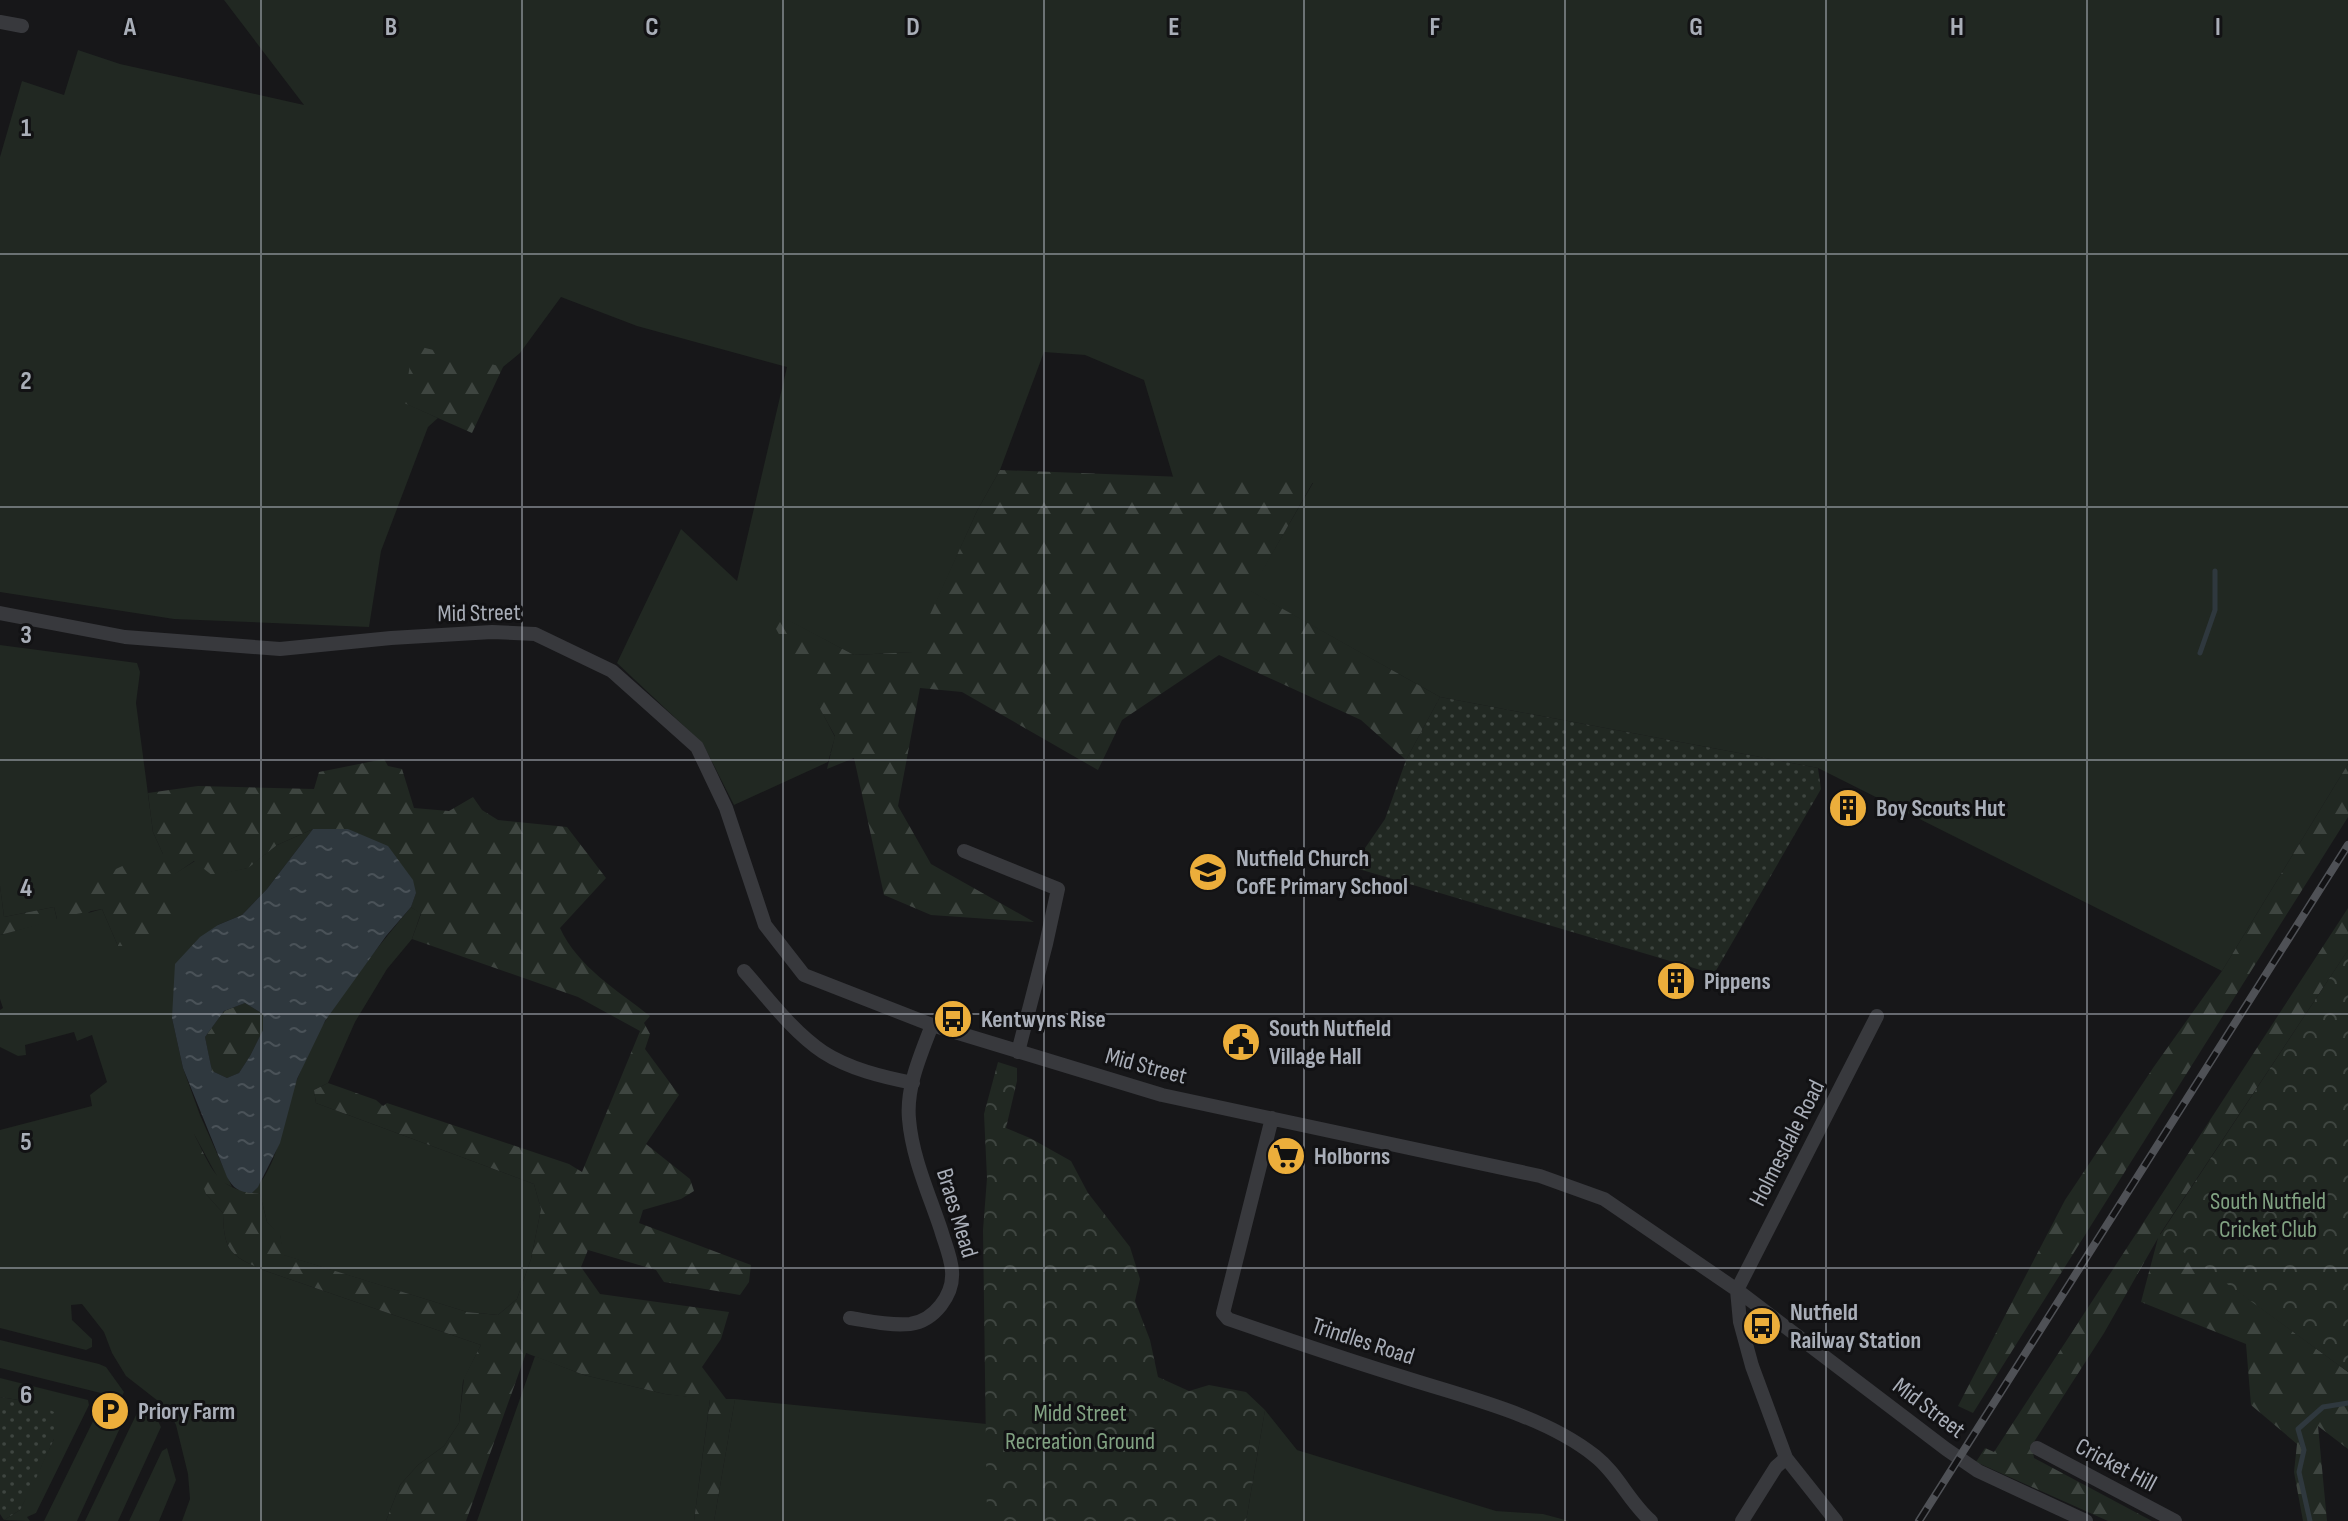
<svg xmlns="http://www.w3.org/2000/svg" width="2348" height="1521" viewBox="0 0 2348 1521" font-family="'Sofia Sans Condensed',sans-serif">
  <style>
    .grass { fill: #212822 }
    .forest { fill: url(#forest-firs) }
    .park { fill: url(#park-crowns) }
    .garden { fill: url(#garden-dots) }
    .water { fill: url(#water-ripples); fill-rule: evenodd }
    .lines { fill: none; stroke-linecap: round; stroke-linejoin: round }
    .stream { stroke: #2f383e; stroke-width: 5 }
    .street { stroke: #38393d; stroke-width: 14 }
    .rail-casing { stroke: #4f5156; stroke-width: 8 }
    .rail { stroke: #121214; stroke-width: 5; stroke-dasharray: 15; stroke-linecap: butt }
    .grid { fill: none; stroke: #a9aeb8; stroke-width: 2; stroke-opacity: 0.55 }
    .labels { text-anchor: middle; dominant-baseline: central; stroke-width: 6; stroke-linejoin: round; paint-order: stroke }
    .street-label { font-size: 24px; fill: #a9aeb8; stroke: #121214 }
    .poi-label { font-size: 24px; font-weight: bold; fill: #a9aeb8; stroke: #121214; text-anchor: start }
    .park-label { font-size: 24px; fill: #81a282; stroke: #121214 }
    .grid-label { font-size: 26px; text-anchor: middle; font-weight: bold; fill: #a9aeb8; stroke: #121214; stroke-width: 6; stroke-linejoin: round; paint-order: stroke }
  </style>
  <defs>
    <pattern id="forest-firs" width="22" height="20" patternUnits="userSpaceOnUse" patternTransform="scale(2)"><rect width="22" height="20" fill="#212822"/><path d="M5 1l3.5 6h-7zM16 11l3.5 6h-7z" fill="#3e4540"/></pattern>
    <pattern id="park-crowns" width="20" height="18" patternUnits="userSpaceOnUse" patternTransform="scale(2)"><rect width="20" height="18" fill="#212822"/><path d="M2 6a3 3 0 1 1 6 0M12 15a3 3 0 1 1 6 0" fill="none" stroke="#3e4540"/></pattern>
    <pattern id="garden-dots" width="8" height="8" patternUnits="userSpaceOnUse" patternTransform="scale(2)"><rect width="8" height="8" fill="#212822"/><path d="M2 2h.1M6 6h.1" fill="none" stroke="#3e4540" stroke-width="1.8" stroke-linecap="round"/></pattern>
    <pattern id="water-ripples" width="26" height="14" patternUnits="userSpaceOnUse" patternTransform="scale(2)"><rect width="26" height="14" fill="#2f383e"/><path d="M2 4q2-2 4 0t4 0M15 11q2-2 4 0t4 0" fill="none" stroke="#4a5258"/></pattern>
  </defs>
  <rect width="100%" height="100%" fill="#171719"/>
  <!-- grass -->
  <path class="grass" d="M224,0H2348V764L2222,971L1818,768L1440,697L1250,591L1313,483L1174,480L1144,380L1085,355L1044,352L1000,470L977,511L914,652L854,655L770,611L835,737L828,762L734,805L703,744L617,663L681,529L737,581L787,367L637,326L561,297L520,353L503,367L405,403L438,418L428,427L381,551L369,627L174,619L0,592V157L22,81L64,95L78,50L120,64L304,105Z
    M0,645L137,663L140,672L136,703L153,832L163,854L88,913L102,909L118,946L174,874L195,861L213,875L247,868L277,845L313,829L267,889L242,915L218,925L172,1018L183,1068L200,1115L232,1187L219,1180L194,1134L206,1194L223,1213C224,1250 229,1255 263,1270L481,1345L463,1381L459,1423L444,1446L418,1465L400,1485L386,1521H182L190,1499L188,1474L176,1425L167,1408L126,1376L112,1353L104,1332L82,1304L71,1305L72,1320L92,1339V1347L86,1350L0,1328V1130L92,1106L90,1095L107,1082L92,1035L77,1041L74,1032L25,1045L26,1055L18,1056L0,1047V1010L3,1008L0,999V935L57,919L54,907L4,917L0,886Z
    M411,907L421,913L412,939L387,969L355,1022L328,1083L314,1090L316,1103L534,1184L541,1209L531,1259L517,1299L498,1315L467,1312L283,1255L280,1235L267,1222L260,1194L252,1193C284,1159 281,1113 299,1075C307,1056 315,1036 326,1020C351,980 381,943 411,907Z
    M0,1340L99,1364L106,1367L124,1392L121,1398L0,1368Z
    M535,1356L584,1375L665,1394L710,1399L694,1521H477Z
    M0,1378L88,1400L89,1405L36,1513L27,1517L30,1521L4,1520L20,1510L54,1439L36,1403L0,1397Z
    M735,1399L987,1424V1521H714Z
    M105,1404L124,1408L126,1415L77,1521H44L100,1407Z
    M1265,1410L1297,1450L1496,1511L1543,1514L1569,1521H1246Z
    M141,1412L155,1415L161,1427L118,1521H85L137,1413Z
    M167,1448L176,1480L159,1521H129L162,1451Z"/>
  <!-- forest -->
  <path class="forest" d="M413,345L503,367L472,433L404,403Z
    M1000,470L1313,482L1251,591L1440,697L1406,760L1361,720L1219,655L1122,720L1098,770L962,692L920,688L898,806L931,864L1034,922L931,915L884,895L854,758L827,769L835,736L764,607L854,655L913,652L977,511Z
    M384,759L388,766L402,769L414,808L449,811L473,797L482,810L498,820L567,827L606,878L560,928C578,967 617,990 650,1016L644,1023L650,1034L645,1049L679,1095L646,1144L690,1179L694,1191L681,1199L643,1210L639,1223L751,1265L749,1282L740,1295L664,1282L656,1270L588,1250L581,1267L600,1294L729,1312L721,1339L702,1367L726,1399H735L714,1521H694L710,1400L665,1394L584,1375L526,1353L466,1521H386L400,1485L418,1465L444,1446L459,1423L464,1378L481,1345L263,1270C229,1255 224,1250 223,1213L206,1194L185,1136L194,1134C212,1169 216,1190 260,1194L267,1222L280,1234L284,1255L467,1312L498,1315L517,1299L531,1259L541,1209L534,1184L316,1103L314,1090L328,1083L376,1100L383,1106L387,1103L569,1164L582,1172L640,1031L578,997L412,939L421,914L411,907L416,893L348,829H313L277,845L248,868L213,876L194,861L175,874L179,882V920L133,946H118L102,909L66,916L63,903L85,883L151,853L163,854L153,832L148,793L198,786L314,789L319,772Z
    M2348,764V817L1973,1413L1958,1406L2065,1200L2153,1068L2222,971Z
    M0,886L4,917L54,907L57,920L0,935Z
    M2348,908V950L2160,1234L2348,1372V1449L2318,1426L2327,1521H2303L2294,1472L2297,1444L2251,1405L2246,1344L2141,1302L2158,1238L2104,1333L2032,1445L2034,1458L2152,1521H2108L1976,1462L1985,1448L1994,1452Z
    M245,1003L263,1014V1030L250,1056L239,1073L227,1078L212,1071L205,1037L224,1011Z"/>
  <!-- park -->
  <path class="park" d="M2348,950V1372L2160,1235Z
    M998,1062L1017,1068V1081L1006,1128L1030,1138L1071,1161L1088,1193L1130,1247L1140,1279L1135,1301L1150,1340L1158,1377L1189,1391L1209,1385L1246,1392L1265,1410L1246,1521H987L983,1230L987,1178L984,1114Z"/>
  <!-- garden -->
  <path class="garden" d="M1440,697L1818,768L1821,789L1714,974L1352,867L1385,819L1406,760Z
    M0,1397L36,1403L56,1413L58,1423L54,1439L32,1487L20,1510L4,1520L0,1514Z"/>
  <!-- water -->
  <path class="water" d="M313,829H348L388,846L413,880L416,893L411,907L386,936L325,1021L297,1079L280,1143L258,1187L252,1193C239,1192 233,1188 227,1177L183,1068L172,1018L175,964L200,937L218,925L242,915L267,889ZM245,1003L263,1014V1030L250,1056L239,1073L227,1078L212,1071L205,1037L224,1011Z"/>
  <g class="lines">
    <!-- stream -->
    <path class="stream" d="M2200,653L2215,610V571
      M2310,1521L2299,1472L2304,1450L2298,1429L2323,1407L2348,1403"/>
    <!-- street -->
    <path class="street" d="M0,22L22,26
      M0,613L125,637L280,649L391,638L492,632L535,634L612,671L697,747L726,808L765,925L804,975L932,1025L1162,1095L1540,1176L1604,1199L1737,1290L1946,1449L1978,1471L2086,1521
      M964,851L1058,889L1046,944L1018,1052
      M744,971C768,998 792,1031 823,1052C849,1069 883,1077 913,1083
      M1272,1118L1223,1313L1228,1319C1286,1339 1344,1359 1403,1377C1465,1397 1544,1415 1595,1456C1618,1474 1629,1502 1651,1521
      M850,1318C869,1321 890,1326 910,1324C934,1321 954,1295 952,1271C951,1257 945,1244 941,1230C929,1194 912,1157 909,1119C906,1087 921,1054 932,1025
      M2037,1448L2175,1521
      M1742,1521L1776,1467L1786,1458
      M1836,1521L1786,1458L1752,1366L1740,1322L1737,1290L1877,1016"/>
    <defs>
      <path id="rail" d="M1919,1521L2348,845"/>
    </defs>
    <!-- rail casing -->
    <use href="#rail" class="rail-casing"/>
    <!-- rail -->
    <use href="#rail" class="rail"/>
  </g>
  <!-- grid -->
  <path class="grid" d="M261,0V1521M522,0V1521M783,0V1521M1044,0V1521M1304,0V1521M1565,0V1521M1826,0V1521M2087,0V1521M0,254H2348M0,507H2348M0,760H2348M0,1014H2348M0,1268H2348"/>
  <!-- icons -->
  <defs>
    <symbol id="building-disc" viewBox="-11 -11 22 22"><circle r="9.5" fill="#ecae3b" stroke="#121214"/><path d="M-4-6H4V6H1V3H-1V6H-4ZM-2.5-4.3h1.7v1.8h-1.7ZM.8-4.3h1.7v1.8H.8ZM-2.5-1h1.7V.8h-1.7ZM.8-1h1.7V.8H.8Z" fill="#111"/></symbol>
    <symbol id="school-disc" viewBox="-11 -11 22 22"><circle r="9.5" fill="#ecae3b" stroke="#121214"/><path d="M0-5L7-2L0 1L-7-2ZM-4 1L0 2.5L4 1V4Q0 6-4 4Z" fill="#111"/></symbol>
    <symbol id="bus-disc" viewBox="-11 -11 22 22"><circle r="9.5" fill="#ecae3b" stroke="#121214"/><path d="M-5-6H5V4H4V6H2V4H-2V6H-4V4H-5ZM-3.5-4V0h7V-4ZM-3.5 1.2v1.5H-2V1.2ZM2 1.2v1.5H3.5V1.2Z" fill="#111"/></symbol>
    <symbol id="civic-disc" viewBox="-11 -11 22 22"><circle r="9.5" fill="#ecae3b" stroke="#121214"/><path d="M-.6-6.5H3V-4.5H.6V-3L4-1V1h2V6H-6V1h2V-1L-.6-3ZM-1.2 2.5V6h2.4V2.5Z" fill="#111"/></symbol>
    <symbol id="supermarket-disc" viewBox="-11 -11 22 22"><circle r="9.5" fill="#ecae3b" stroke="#121214"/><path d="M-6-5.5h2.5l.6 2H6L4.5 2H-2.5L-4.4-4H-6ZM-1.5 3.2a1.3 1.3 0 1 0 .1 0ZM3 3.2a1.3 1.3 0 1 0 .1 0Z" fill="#111"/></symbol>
    <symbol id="parking-disc" viewBox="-11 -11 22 22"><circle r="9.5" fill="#ecae3b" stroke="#121214"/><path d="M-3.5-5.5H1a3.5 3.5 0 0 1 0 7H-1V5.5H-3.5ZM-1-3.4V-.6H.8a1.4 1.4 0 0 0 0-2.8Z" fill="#111"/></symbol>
  </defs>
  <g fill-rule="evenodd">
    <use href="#building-disc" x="1826" y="786" width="44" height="44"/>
    <use href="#school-disc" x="1186" y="850" width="44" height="44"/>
    <use href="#building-disc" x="1654" y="959" width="44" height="44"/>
    <use href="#bus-disc" x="931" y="997" width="44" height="44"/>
    <use href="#civic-disc" x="1219" y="1020" width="44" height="44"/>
    <use href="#supermarket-disc" x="1264" y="1134" width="44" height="44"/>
    <use href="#bus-disc" x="1740" y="1304" width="44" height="44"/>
    <use href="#parking-disc" x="88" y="1389" width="44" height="44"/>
  </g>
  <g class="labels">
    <!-- street labels -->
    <g class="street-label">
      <text transform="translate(479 613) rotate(-1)">Mid Street</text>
      <text transform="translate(1146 1066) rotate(15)">Mid Street</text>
      <text transform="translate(1787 1143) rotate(-63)">Holmesdale Road</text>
      <text transform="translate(957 1213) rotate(73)">Braes Mead</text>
      <text transform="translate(1363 1341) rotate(18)">Trindles Road</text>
      <text transform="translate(1929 1408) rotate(37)">Mid Street</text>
      <text transform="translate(2116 1465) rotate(28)">Cricket Hill</text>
    </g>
    <!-- poi labels -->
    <g class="poi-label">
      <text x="1876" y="808">Boy Scouts Hut</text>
      <text x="1236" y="858">Nutfield Church<tspan x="1236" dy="28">CofE Primary School</tspan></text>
      <text x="1704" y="981">Pippens</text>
      <text x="981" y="1019">Kentwyns Rise</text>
      <text x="1269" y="1028">South Nutfield<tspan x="1269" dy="28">Village Hall</tspan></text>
      <text x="1314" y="1156">Holborns</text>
      <text x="1790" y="1312">Nutfield<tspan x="1790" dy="28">Railway Station</tspan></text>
      <text x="138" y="1411">Priory Farm</text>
    </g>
    <!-- park labels -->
    <g class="park-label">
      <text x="2268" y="1201">South Nutfield<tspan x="2268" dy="28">Cricket Club</tspan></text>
      <text x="1080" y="1413">Midd Street<tspan x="1080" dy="28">Recreation Ground</tspan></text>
    </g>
  </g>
  <g class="grid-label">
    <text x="130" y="35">A</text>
    <text x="391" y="35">B</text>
    <text x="652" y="35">C</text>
    <text x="913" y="35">D</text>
    <text x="1174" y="35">E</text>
    <text x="1435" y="35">F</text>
    <text x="1696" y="35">G</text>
    <text x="1957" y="35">H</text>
    <text x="2218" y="35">I</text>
    <text x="26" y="136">1</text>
    <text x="26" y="389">2</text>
    <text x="26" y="643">3</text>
    <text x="26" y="896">4</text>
    <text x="26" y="1150">5</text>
    <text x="26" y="1403">6</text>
  </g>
</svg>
